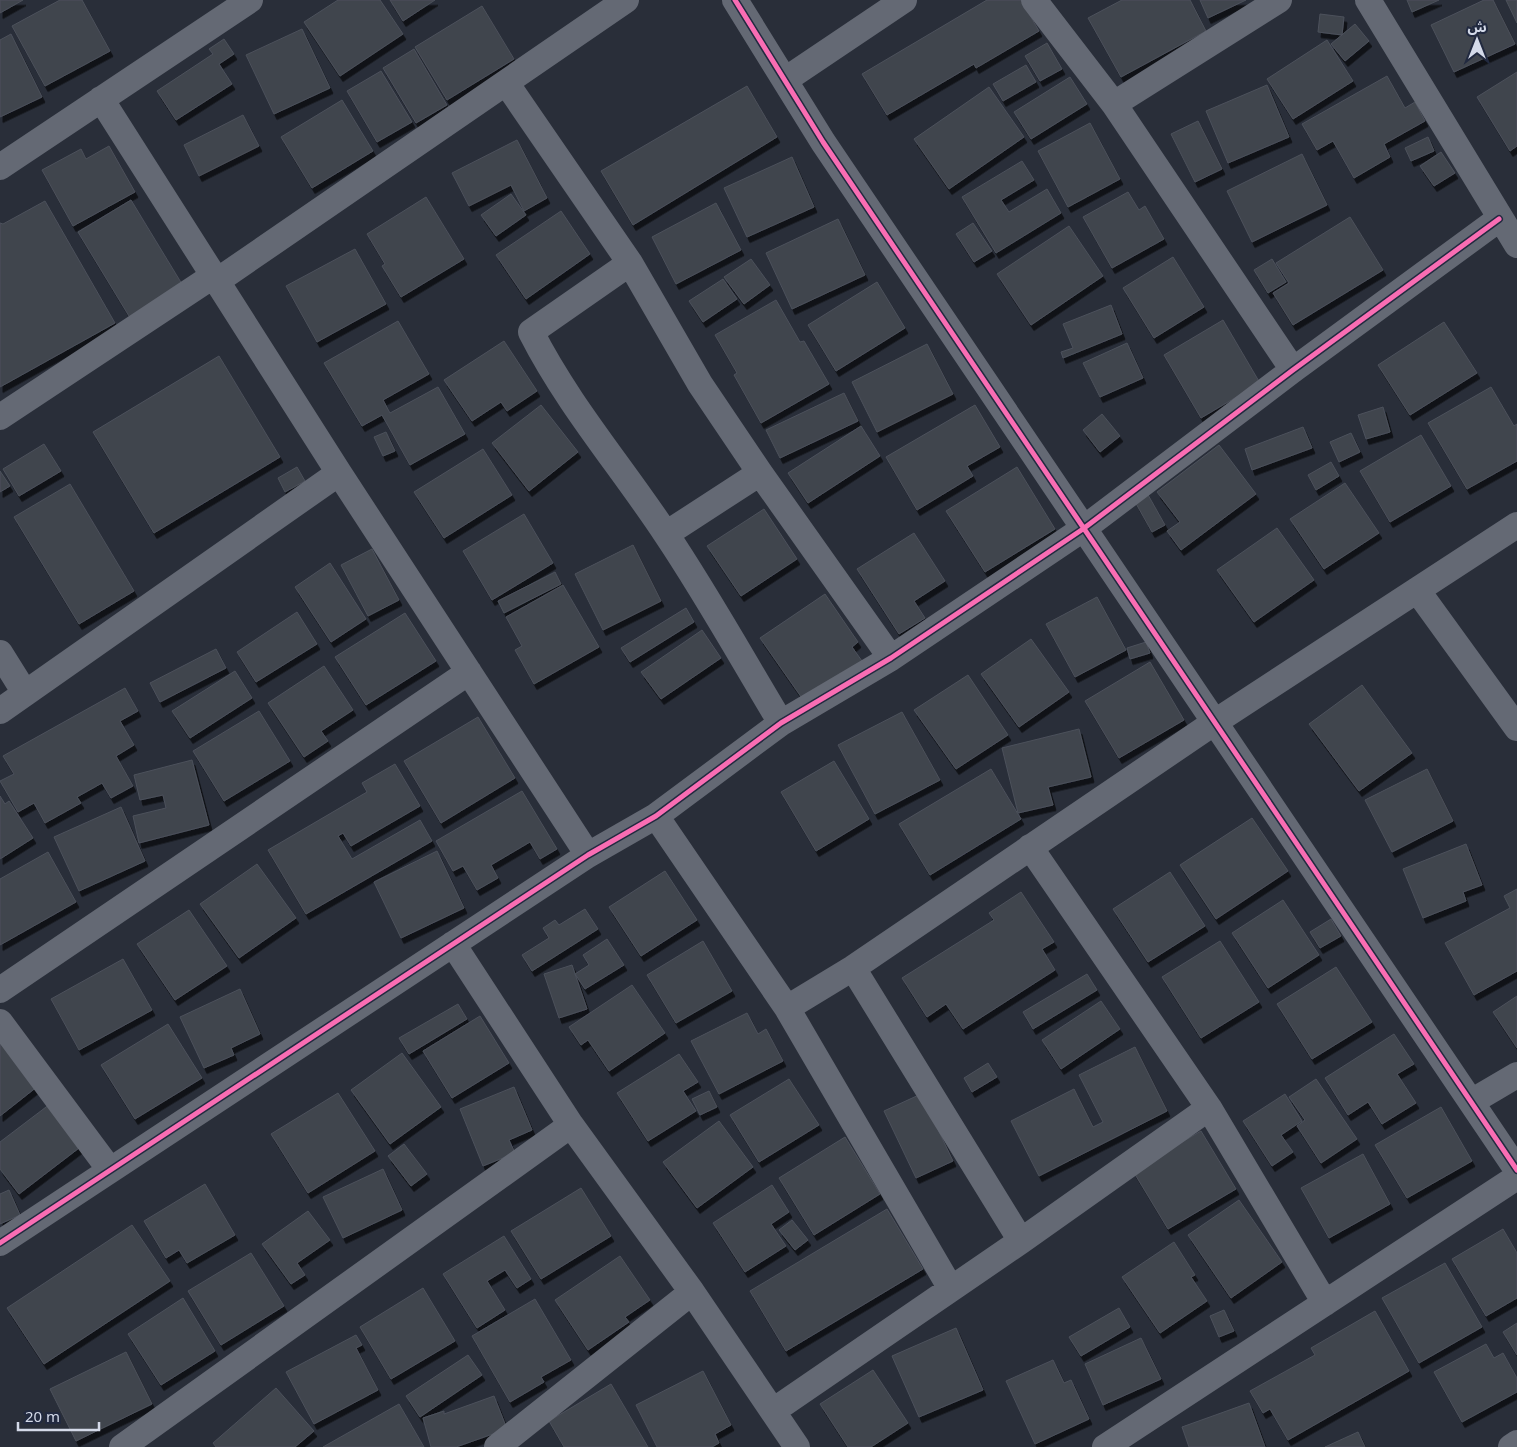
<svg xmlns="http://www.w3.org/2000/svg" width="1517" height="1447" viewBox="0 0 1517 1447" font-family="Georgia,'Noto Sans Arabic',serif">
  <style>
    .building { fill: #40444e; stroke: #4c515b; filter: url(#shadow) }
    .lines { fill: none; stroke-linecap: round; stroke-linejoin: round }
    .minor { stroke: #646974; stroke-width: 26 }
    .cycleway-casing { stroke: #222a40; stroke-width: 8 }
    .cycleway { stroke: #f96db3; stroke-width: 5 }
  </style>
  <defs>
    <filter id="shadow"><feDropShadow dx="3" dy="5.5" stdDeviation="0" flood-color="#0009"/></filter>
  </defs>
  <rect width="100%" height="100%" fill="#292e39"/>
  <!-- building -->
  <path class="building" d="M0,0H23L0,13Z
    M60,0H82L110,51L45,86L12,26Z
    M338,0H380L403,34L340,76L304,22Z
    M390,0H435L403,21Z
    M987,0H1021L1039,31L976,68L974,64L887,115L862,74Z
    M1122,0H1190L1206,31L1121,77L1088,18Z
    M1200,0H1246L1208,18Z
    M1407,0H1439L1412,12Z
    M1484,0H1493L1515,44L1454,72L1431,25Z
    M1506,0H1517V23Z
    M482,6L514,59L447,100L415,47Z
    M1320,14L1344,17L1342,35L1318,32Z
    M1355,24L1369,41L1345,61L1331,44Z
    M302,29L330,88L274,114L246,55Z
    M11,34L42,97L0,117V40Z
    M224,39L234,54L219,64L232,84L176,120L157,91L213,54L209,49Z
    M1327,40L1353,81L1293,119L1267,79Z
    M1047,43L1062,69L1040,81L1025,56Z
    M414,49L447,105L416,123L383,68Z
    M1026,65L1036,82L1003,101L993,84Z
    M381,71L412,122L377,142L347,91Z
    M1517,72V146L1510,151L1477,97Z
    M1387,76L1405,108L1415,102L1425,121L1384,144L1390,157L1354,178L1333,141L1317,150L1302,124Z
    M1070,77L1087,104L1031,139L1014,112Z
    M1267,85L1289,137L1228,163L1206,111Z
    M747,86L777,137L633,225L601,171Z
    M989,87L1024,137L949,189L914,139Z
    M342,100L373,151L312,188L281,137Z
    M243,115L259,146L199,176L184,145Z
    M1198,121L1222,169L1195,182L1171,134Z
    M1090,123L1120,179L1068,207L1038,151Z
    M1428,137L1434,151L1411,161L1405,148Z
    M517,140L547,198L524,211L511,185L469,206L452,173Z
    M109,146L135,192L73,226L42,170L81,149L86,159Z
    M1441,152L1455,173L1434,186L1420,166Z
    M1302,154L1327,205L1252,242L1227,191Z
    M792,157L814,207L747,237L724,188Z
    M1022,161L1034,180L1001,200L1009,212L1047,189L1061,213L996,253L962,197Z
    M1128,192L1139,210L1145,206L1164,239L1112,268L1083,217Z
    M511,194L526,215L496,236L481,215Z
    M426,197L464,259L401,297L382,266L385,264L367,234Z
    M131,200L185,289L132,321L78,232Z
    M45,201L115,323L0,387V223L3,224Z
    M716,203L741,250L676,284L652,237Z
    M561,211L590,254L526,299L496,255Z
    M1350,217L1383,270L1293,325L1273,293L1289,283L1276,263Z
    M838,219L865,275L792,309L766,253Z
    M973,223L992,251L974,262L956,234Z
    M1069,226L1103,276L1031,325L997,274Z
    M355,249L386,304L317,342L286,286Z
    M1173,257L1204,307L1154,338L1123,288Z
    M751,259L770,285L744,304L724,277Z
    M1272,259L1286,282L1268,293L1254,270Z
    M723,279L737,299L703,322L689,301Z
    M877,282L905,328L836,371L808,325Z
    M776,300L800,342L804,341L829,384L761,423L734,375L737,373L715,335Z
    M1111,305L1122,334L1063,358L1061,352L1073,348L1063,324Z
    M1223,320L1260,383L1201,418L1164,355Z
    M398,321L429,374L383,400L390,413L438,387L465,434L410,465L382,415L362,426L324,363Z
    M1444,322L1477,373L1410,415L1378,365Z
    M504,341L537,391L507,411L501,402L472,421L444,380Z
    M1127,343L1143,378L1100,397L1083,363Z
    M927,344L953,394L877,432L852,382Z
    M219,356L280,457L154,533L93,432Z
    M1491,387L1514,426L1517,424V461L1467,489L1428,423Z
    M844,393L858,421L780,458L766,430Z
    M541,405L578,452L529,491L492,443Z
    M975,405L1000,447L967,466L973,476L917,510L886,457Z
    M1383,407L1390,432L1366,439L1358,415Z
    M1102,414L1120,436L1100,452L1083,430Z
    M861,426L880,456L808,503L788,473Z
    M1303,427L1312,448L1252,470L1245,449Z
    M386,432L395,451L383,456L374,437Z
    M1351,433L1360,452L1339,462L1330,442Z
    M1421,435L1451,486L1390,522L1360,471Z
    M44,444L61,471L19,496L3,469Z
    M1219,445L1256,494L1181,550L1167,531L1180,522L1157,492Z
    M483,449L512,495L444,538L414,492Z
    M1331,462L1339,476L1316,490L1308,475Z
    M297,467L305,481L285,492L278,478Z
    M1017,467L1055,529L985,572L946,511Z
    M0,471L10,486L0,492Z
    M1345,483L1379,533L1324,569L1290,519Z
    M70,484L134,591L79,624L14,517Z
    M1147,493L1165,525L1152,532L1134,500Z
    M764,509L797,559L741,596L707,546Z
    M524,514L553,563L492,600L463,551Z
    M1277,528L1314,580L1254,622L1217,570Z
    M914,533L945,581L914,601L925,618L899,634L857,569Z
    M633,545L661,601L603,630L575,574Z
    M372,549L399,600L368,616L341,565Z
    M330,563L366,619L331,642L295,587Z
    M555,572L561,584L504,613L498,601Z
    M563,585L599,647L534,684L515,650L522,646L506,617Z
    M825,594L858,642L852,647L862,661L804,701L760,638Z
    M1097,597L1126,650L1075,677L1046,624Z
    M686,608L694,622L630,662L621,648Z
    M297,612L317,644L256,682L237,652Z
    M405,613L436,661L366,705L335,657Z
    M702,630L721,658L661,699L641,672Z
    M1031,639L1069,692L1019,727L981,674Z
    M1146,642L1150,653L1130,659L1127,648Z
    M216,649L226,668L160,702L150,683Z
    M1150,662L1184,720L1119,758L1085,701Z
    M324,666L353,710L321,731L328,741L304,757L268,703Z
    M235,671L252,698L190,738L172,711Z
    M968,675L1008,735L956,769L914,710Z
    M1362,685L1412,753L1359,791L1309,724Z
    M125,688L138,711L120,721L134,745L116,756L133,786L111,798L102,783L77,797L81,803L45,823L34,803L18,812L0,781L14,774L3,756Z
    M259,711L290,761L224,801L193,751Z
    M902,712L940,780L875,814L838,745Z
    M478,717L515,778L441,823L404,761Z
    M1079,729L1091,777L1048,787L1053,805L1018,813L1002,748Z
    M192,760L209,825L139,843L133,816L166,808L163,795L140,800L134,775Z
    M834,761L869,819L816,851L781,792Z
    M395,764L420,806L351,846L343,833L338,836L352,859L420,820L432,841L306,914L268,850L367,792L362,783Z
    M991,769L1021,819L930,875L899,824Z
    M1427,769L1453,821L1392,852L1365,800Z
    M522,791L557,849L540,859L530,842L491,865L498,878L477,890L463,866L453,871L436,841Z
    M0,796L5,804L9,801L33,838L0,859Z
    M121,807L145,861L79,891L54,837Z
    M1252,818L1288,871L1216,919L1180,865Z
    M1466,844L1482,885L1463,892L1466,901L1423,918L1403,869Z
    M437,851L464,908L401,938L374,882Z
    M48,852L76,902L0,945V879Z
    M257,864L296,918L239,958L200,904Z
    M665,871L697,920L641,956L609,907Z
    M1170,872L1205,926L1148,962L1113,909Z
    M1517,889V971L1474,995L1445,943L1510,908L1504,896Z
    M1021,892L1054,942L1042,949L1055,970L963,1029L946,1004L927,1017L902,978L994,920L989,913Z
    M1283,900L1319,955L1268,988L1232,933Z
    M585,909L598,929L532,971L522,955L549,938L543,928L555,920L559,925Z
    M189,910L227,966L175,1000L137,944Z
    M1331,919L1341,936L1320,948L1310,932Z
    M607,939L624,965L585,989L575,974L589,965L583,955Z
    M703,941L732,991L676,1023L647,975Z
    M1220,941L1259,1002L1201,1038L1162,977Z
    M123,959L152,1010L79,1050L51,999Z
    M572,965L587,1009L559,1018L544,974Z
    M1336,967L1372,1022L1312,1059L1277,1004Z
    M1087,974L1097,990L1033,1029L1023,1012Z
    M632,985L665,1033L609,1071L588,1040L581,1045L569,1027Z
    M240,989L260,1034L231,1048L234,1055L204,1068L180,1017Z
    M1517,996V1048L1493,1012Z
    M1101,1001L1120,1029L1061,1069L1042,1040Z
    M458,1004L467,1019L409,1054L399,1038Z
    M747,1013L758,1034L766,1029L783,1061L719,1094L691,1041Z
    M480,1016L509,1063L452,1098L423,1051Z
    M168,1024L202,1078L135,1119L101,1065Z
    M1394,1034L1414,1064L1397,1074L1416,1103L1382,1124L1368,1102L1348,1115L1325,1078Z
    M3,1043L38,1086L0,1116V1045Z
    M1135,1047L1167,1111L1039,1176L1011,1121L1074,1089L1093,1127L1103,1122L1079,1075Z
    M402,1053L441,1107L390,1144L351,1090Z
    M679,1054L698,1082L683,1091L696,1111L648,1141L617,1093Z
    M988,1063L997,1077L972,1092L964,1078Z
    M789,1079L819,1125L759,1162L730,1115Z
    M1316,1079L1357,1139L1321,1163L1297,1126L1305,1120L1289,1097Z
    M514,1087L532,1130L509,1140L515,1153L483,1166L460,1109Z
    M709,1091L717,1107L700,1115L692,1099Z
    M338,1093L375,1151L308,1193L271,1134Z
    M921,1094L953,1161L916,1178L884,1111Z
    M1285,1094L1302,1121L1281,1135L1293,1152L1272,1166L1243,1121Z
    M50,1104L83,1145L19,1194L0,1169V1142Z
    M1441,1107L1472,1161L1407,1198L1375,1145Z
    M719,1121L753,1167L697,1208L663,1162Z
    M1201,1131L1236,1189L1168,1229L1133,1171Z
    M845,1137L880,1194L814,1235L779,1178Z
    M404,1144L427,1174L411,1186L388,1156Z
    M1363,1154L1390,1204L1329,1238L1301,1188Z
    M383,1169L402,1210L343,1238L323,1197Z
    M205,1184L235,1235L187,1263L179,1250L166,1258L144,1221Z
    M772,1185L789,1212L771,1224L786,1246L745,1272L713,1223Z
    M581,1188L611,1236L541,1279L511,1231Z
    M9,1190L20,1215L0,1224V1194Z
    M1239,1200L1282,1262L1231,1298L1188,1235Z
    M887,1209L923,1269L786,1351L750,1291Z
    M308,1211L330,1240L297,1263L305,1275L291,1284L262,1244Z
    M792,1220L808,1240L795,1250L779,1230Z
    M132,1225L170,1281L44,1364L7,1308Z
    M1503,1229L1517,1253V1298L1486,1316L1452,1259Z
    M504,1236L531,1279L517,1288L505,1270L487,1281L505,1310L477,1328L443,1274Z
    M1174,1242L1195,1275L1191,1277L1207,1301L1160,1333L1122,1277Z
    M251,1253L284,1306L221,1345L188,1291Z
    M620,1256L650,1300L625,1317L629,1322L588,1350L555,1300Z
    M1445,1263L1482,1327L1419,1363L1382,1298Z
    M423,1288L455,1341L391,1379L360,1327Z
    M183,1298L215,1351L161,1385L128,1334Z
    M535,1299L571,1360L541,1377L544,1382L510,1402L472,1336Z
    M1119,1308L1130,1327L1081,1356L1069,1337Z
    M1224,1310L1234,1331L1219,1337L1210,1316Z
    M1375,1311L1409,1371L1288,1440L1270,1409L1263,1413L1250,1391L1315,1355L1311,1348Z
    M1517,1323V1355L1503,1332Z
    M956,1328L983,1390L919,1417L892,1356Z
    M356,1335L362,1345L356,1348L378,1390L314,1424L286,1372Z
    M1141,1338L1161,1379L1103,1405L1085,1364Z
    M1486,1344L1494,1358L1503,1353L1517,1378V1392L1462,1422L1434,1372Z
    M126,1352L152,1404L76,1441L50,1389Z
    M468,1355L482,1375L420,1417L406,1396Z
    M1053,1360L1064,1383L1071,1380L1089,1419L1035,1444L1006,1381Z
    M873,1370L908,1423L871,1447H848L820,1404Z
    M703,1371L731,1425L715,1434L719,1443L712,1447H657L636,1405Z
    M611,1384L648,1447H564L549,1421Z
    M276,1388L314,1431L295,1447H216L213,1443Z
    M494,1396L507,1429L456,1447H431L423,1418L444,1411V1414Z
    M1249,1403L1265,1447H1189L1182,1427Z
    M399,1404L424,1447H323Z
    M1358,1432L1365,1447H1325Z"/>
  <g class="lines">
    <!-- minor -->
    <path class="minor" d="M735,0L823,142L1517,1170
      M1034,0L1114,104L1293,370
      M1368,0L1517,245
      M785,80L904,0
      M507,84L630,263L700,384L760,473L891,658
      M101,99L339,473L588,855
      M1114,104L1279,0
      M0,167L250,0
      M630,263L531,332C568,405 621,466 666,534C707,595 743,660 781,723
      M217,281L626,0
      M0,417L213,276
      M666,534L760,473
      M1417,590L1517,728
      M0,653L25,693
      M0,711L339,473
      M656,816L787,1008L951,1289
      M1030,847L1209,1108L1325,1303
      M453,944L571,1125L692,1292L797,1447
      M853,968L1021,1241
      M0,990L469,672
      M787,1008L853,968L1215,722L1517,525
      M0,1022L110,1170
      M1471,1102L1517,1075
      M0,1243L588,855L656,816L781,723L891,658L1083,529L1293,370L1499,219
      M773,1411L1021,1241L1209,1108
      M122,1447L571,1125
      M497,1447L692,1292
      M1105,1447L1517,1177
      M1511,1447L1517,1443"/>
    <defs>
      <path id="cycleway" d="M735,0L823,142L1517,1170
        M0,1243L588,855L656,816L781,723L891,658L1083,529L1293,370L1499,219"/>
    </defs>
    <!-- cycleway casing -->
    <use href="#cycleway" class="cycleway-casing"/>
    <!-- cycleway -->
    <use href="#cycleway" class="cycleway"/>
  </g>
  <!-- north arrow -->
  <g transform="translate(1477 40)" stroke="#222a40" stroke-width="4" paint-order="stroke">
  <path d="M0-4L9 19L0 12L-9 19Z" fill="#d4dae9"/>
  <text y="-8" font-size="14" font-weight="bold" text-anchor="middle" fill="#d4dae9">ش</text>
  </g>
  <!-- scale -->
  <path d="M18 1422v8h81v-8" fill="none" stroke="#d4dae9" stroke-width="2.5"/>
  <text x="25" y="1422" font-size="15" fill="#d4dae9" stroke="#222a40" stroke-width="4" paint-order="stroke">20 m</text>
</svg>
